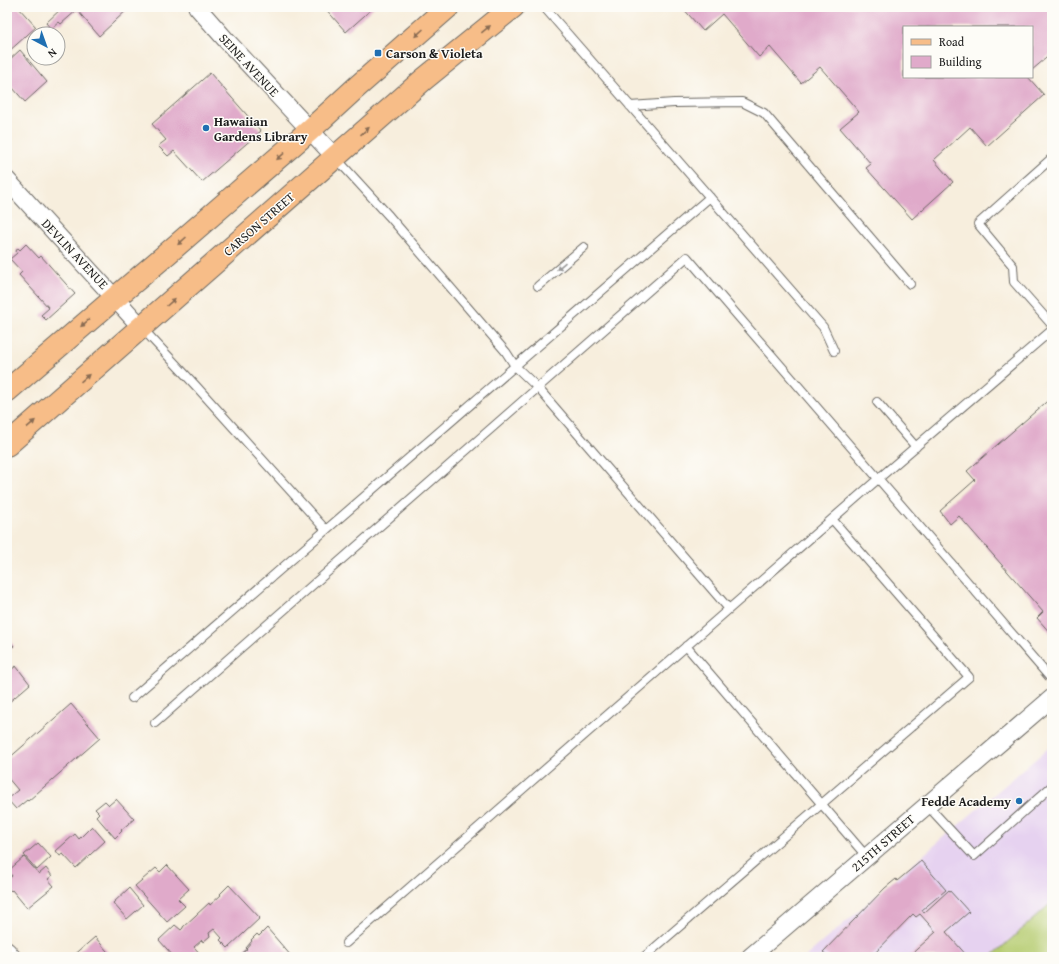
<svg xmlns="http://www.w3.org/2000/svg" width="1059" height="964" viewBox="0 0 1059 964" font-family="'Gentium Book Plus',serif">
  <style>
    .built { fill: #e6d2f0 }
    .green { fill: #b6cc71; stroke: #697446 }
    .building { fill: #e0aaca }
    .lines { fill: none; stroke-linecap: round; stroke-linejoin: round }
    .service-casing { stroke: #696660; stroke-width: 10 }
    .minor-casing { stroke: #696660; stroke-width: 19 }
    .primary-casing { stroke: #696660; stroke-width: 24 }
    .service { stroke: #fff; stroke-width: 8 }
    .minor { stroke: #fff; stroke-width: 17 }
    .primary { stroke: #f7bd88; stroke-width: 22 }
    .oneway { fill: #8a6c52 }
    .oneway2 { fill: #999 }
    .poi-dot { fill: #1f6fb2; stroke: #fdfcf7; stroke-width: 1.5 }
    .labels { text-anchor: middle; dominant-baseline: central; stroke-width: 3; stroke-linejoin: round; paint-order: stroke }
    .poi-label { font-size: 13px; font-weight: bold; fill: #1c1c1c; stroke: #fdfcf7; text-anchor: start }
    .street-label { font-size: 13px; fill: #1c1c1c; stroke: #fdfcf7 }
  </style>
  <rect width="100%" height="100%" fill="#fdfcf7"/>
  <filter id="ink" filterUnits="userSpaceOnUse"><feTurbulence type="fractalNoise" baseFrequency=".025" numOctaves="2"/><feDisplacementMap in="SourceGraphic" scale="8" xChannelSelector="R" yChannelSelector="G"/><feConvolveMatrix kernelMatrix="1 2 1 2 8 2 1 2 1" color-interpolation-filters="sRGB"/></filter>
  <filter id="wash" filterUnits="userSpaceOnUse"><feTurbulence type="fractalNoise" baseFrequency=".012" numOctaves="4" result="noise"/><feDisplacementMap in="SourceGraphic" scale="16" xChannelSelector="R" yChannelSelector="G"/><feGaussianBlur stdDeviation="0.9" result="paint"/><feColorMatrix in="noise" values="0 0 0 0 0 0 0 0 0 0 0 0 0 0 0 0 0 1.4 0 .05"/><feComposite in="paint" operator="in"/></filter>
  <g filter="url(#wash)">
    <rect width="100%" height="100%" fill="#f7eedd"/>
    <!-- built -->
    <path class="built" d="M1052,745V957H805L921,857Z"/>
    <!-- green -->
    <path class="green" d="M1049,905L1052,908V957H992V956Z"/>
    <g id="blocks">
      <!-- building -->
      <path class="building" d="M7,7H18L36,27L7,53Z
        M63,7H130L99,36L77,10L61,24L59,22L51,29L46,23Z
        M324,7H374L346,32Z
        M682,7H1052V53L1032,70V27H904V77H1028L1044,95L987,146L970,127L934,160L953,182L912,219L866,168L871,164L840,128L859,112L820,67L801,83L770,47L759,57L722,14L703,31Z
        M20,50L47,82L25,102L12,87L7,92V62Z
        M210,73L261,131L202,182L174,151L168,156L158,146L166,140L152,124Z
        M26,244L39,258L41,256L75,294L46,320L41,315L49,308L19,275L22,272L10,259L17,253L16,251L18,248L20,250Z
        M1052,397V635L1037,618L1043,612L959,516L950,524L940,511L975,480L967,471Z
        M7,638L14,646L7,651Z
        M16,666L30,684L7,704V673Z
        M71,704L100,738L28,801L27,800L16,809L7,799L18,790L7,777V760Z
        M116,799L134,819L121,830L122,831L115,838L96,816L99,813L95,809L105,801L109,805Z
        M92,826L105,841L76,868L63,854L60,856L56,851L75,834L79,839Z
        M38,843L51,857L37,870L24,855Z
        M24,857L39,874L46,868L52,876L48,879L54,886L27,908L12,890L11,891L7,887V880L12,876L8,871Z
        M921,861L946,890L922,910L924,913L949,890L969,912L946,932L968,957H908L936,932L920,914L916,917L913,914L871,957H829L823,952L885,888L896,879L897,881Z
        M167,865L189,889L178,899L185,906L167,922L135,886L156,868L160,872Z
        M229,885L260,918L228,948L220,940L222,938L214,929L209,933L210,936L203,942L202,940L194,947L203,957H174L159,940L175,925L181,930L183,928V927L209,903L210,905L221,895L220,894Z
        M129,888L143,905L127,919L113,903Z
        M267,928L292,957H238L247,949L246,948L252,941L251,940L257,934L259,936Z
        M95,937L112,957H72Z"/>
    </g>
  </g>
  <g filter="url(#ink)">
    <use href="#blocks" fill-opacity="0" stroke="#696660" stroke-width="1"/>
    <g class="lines">
      <defs>
        <path id="service" d="M544,7L823,327L834,351
          M630,106L674,103L742,102L764,113L910,284
          M335,157L389,216L506,352L515,366L538,388L729,609
          M1052,158L978,224L1013,266L1014,282L1052,325
          M538,286L584,247
          M142,328L196,386L326,530
          M877,402L916,447
          M686,646L867,857
          M132,698L710,197
          M155,723L687,257L1052,680
          M927,805L974,856L1052,786
          M346,943L878,479L1052,330
          M644,957L969,677L832,519"/>
        <path id="minor" d="M197,7L226,40L335,157
          M7,180L142,328
          M7,951L12,957
          M750,957L1052,698"/>
        <path id="primary" d="M7,391L115,298L161,259L310,130L358,86L448,7
          M7,445L423,80L513,7"/>
      </defs>
      <!-- service casing -->
      <use href="#service" class="service-casing"/>
      <!-- minor casing -->
      <use href="#minor" class="minor-casing"/>
      <!-- primary casing -->
      <use href="#primary" class="primary-casing"/>
      <!-- service -->
      <use href="#service" class="service"/>
      <!-- minor -->
      <use href="#minor" class="minor"/>
      <!-- primary -->
      <use href="#primary" class="primary"/>
    </g>
    <!-- one-way arrows -->
    <defs><path id="oneway-solid" d="M-6-.8H1V-3.2L6.5 0L1 3.2V.8H-6Z"/></defs>
    <g class="oneway">
      <use href="#oneway-solid" transform="translate(486 29) rotate(-39)"/>
      <use href="#oneway-solid" transform="translate(419 33) rotate(138)"/>
      <use href="#oneway-solid" transform="translate(365 131) rotate(-41)"/>
      <use href="#oneway-solid" transform="translate(281 156) rotate(139)"/>
      <use href="#oneway-solid" transform="translate(182 241) rotate(138)"/>
      <use href="#oneway-solid" transform="translate(171 302) rotate(-42)"/>
      <use href="#oneway-solid" transform="translate(85 323) rotate(139)"/>
      <use href="#oneway-solid" transform="translate(85 378) rotate(-41)"/>
      <use href="#oneway-solid" transform="translate(31 424) rotate(-41)"/>
    </g>
    <use class="oneway2" href="#oneway-solid" transform="translate(561 266) rotate(139)"/>
  </g>
  <!-- markers -->
  <g class="poi-dot">
    <rect x="374" y="49" width="8" height="8" rx="2"/>
    <circle cx="206" cy="128" r="4"/>
    <circle cx="1019" cy="801" r="4"/>
  </g>
  <g class="labels">
    <!-- poi labels -->
    <g class="poi-label">
      <text x="386" y="53">Carson &amp; Violeta</text>
      <text x="214" y="121">Hawaiian<tspan x="214" dy="15">Gardens Library</tspan></text>
      <text x="1011" y="801" text-anchor="end">Fedde Academy</text>
    </g>
    <!-- street labels -->
    <g class="street-label">
      <text transform="translate(249 65) rotate(47)">SEINE AVENUE</text>
      <text transform="translate(259 224) rotate(-41)">CARSON STREET</text>
      <text transform="translate(75 254) rotate(47)">DEVLIN AVENUE</text>
      <text transform="translate(883 843) rotate(-41)">215TH STREET</text>
    </g>
  </g>
  <!-- margin -->
  <rect width="1059" height="964" fill="none" stroke="#fdfcf7" stroke-width="24"/>
  <!-- legend -->
  <rect x="903" y="26" width="130" height="52" fill="#fdfcf7" stroke="#a3a29f"/>
  <rect x="911" y="39" width="20" height="6" fill="#f7bd88" stroke="#a3a29f"/>
  <text x="939" y="46" font-size="12" fill="#1c1c1c">Road</text>
  <rect x="911" y="56" width="20" height="12" fill="#e0aaca" stroke="#a3a29f"/>
  <text x="939" y="66" font-size="12" fill="#1c1c1c">Building</text>
  <!-- north arrow -->
  <g transform="translate(46 46) rotate(139)"><circle r="19" fill="#fdfcf7" stroke="#a3a29f"/>
  <path d="M0-3L7 15L0 10L-7 15Z" fill="#1f6fb2"/>
  <text y="-6" font-size="11" font-weight="bold" text-anchor="middle" fill="#1c1c1c">N</text>
  </g>
</svg>
